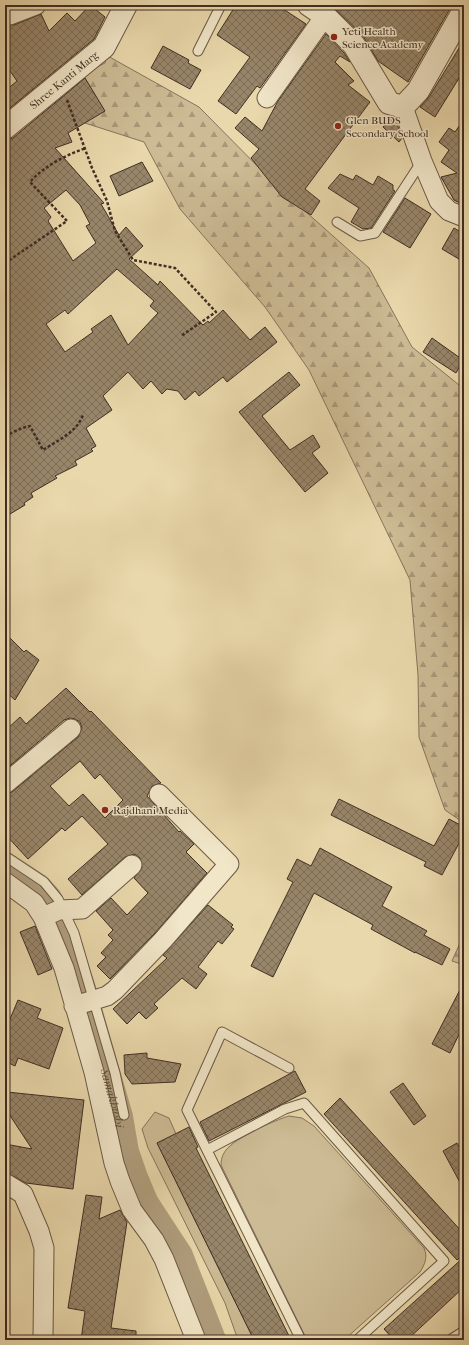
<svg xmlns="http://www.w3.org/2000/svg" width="469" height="1345" viewBox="0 0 469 1345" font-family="'IM FELL French Canon',serif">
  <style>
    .green { fill: #ccbb94; stroke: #86745c }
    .forest { fill: url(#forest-firs); stroke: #86745c }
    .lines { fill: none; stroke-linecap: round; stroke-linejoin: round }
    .river { stroke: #b09e7d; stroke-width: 30 }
    .building { fill: url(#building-cross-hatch); stroke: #402e24; fill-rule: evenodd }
    .service-casing { stroke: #6a5846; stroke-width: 11 }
    .minor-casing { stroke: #6a5846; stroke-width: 21 }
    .tertiary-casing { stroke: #6a5846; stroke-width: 24 }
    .path { stroke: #402e24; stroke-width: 2.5; stroke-dasharray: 3 2; stroke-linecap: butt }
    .service { stroke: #f1e6c8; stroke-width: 9 }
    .minor { stroke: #f1e6c8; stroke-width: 19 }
    .tertiary { stroke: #f1e6c8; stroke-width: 22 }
    .poi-dot { fill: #8f2418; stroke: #f1e6c8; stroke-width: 1.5 }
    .labels { text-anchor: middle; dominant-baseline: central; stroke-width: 3; stroke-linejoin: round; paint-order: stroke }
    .poi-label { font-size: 11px; fill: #402e24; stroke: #f1e6c8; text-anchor: start }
    .street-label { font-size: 11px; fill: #402e24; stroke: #f1e6c8 }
    .water-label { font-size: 12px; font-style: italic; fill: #5c4a3a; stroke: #f1e6c8 }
  </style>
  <defs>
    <pattern id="forest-firs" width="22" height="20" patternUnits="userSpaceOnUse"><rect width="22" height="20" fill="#ccbb94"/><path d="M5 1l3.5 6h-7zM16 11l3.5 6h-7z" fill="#a79879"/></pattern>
    <pattern id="building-cross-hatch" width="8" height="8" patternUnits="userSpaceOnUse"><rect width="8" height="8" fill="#98866a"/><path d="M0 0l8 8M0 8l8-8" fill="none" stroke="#7d6e57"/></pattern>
  </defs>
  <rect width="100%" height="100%" fill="#e9d8ab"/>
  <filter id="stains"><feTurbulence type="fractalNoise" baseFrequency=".005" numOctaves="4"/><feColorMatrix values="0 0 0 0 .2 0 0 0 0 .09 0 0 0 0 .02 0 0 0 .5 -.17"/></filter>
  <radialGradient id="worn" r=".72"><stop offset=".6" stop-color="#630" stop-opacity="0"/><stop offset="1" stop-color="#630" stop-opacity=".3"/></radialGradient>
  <!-- green -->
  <path class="green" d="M155,1112L169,1118L176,1134L157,1143L254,1340H238L225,1303L148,1148L142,1129Z
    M289,1116L302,1118L314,1126L424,1248C428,1257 425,1264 420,1272L344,1340H307L221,1165C221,1157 224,1151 230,1146C239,1137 277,1119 289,1116Z"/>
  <!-- forest -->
  <path class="forest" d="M106,55L199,107L279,188L369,268L412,347L464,389V823L445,810L419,737L418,675L410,580L309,370L265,307L180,209L144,142L85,123L63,84L105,63Z
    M464,934V965L452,961Z"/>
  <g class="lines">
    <!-- river -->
    <path class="river" id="s1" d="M5,867L37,888L47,899L58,921L81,989L118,1117L124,1152L133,1178L144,1204L178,1256L211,1340"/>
  </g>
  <!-- building -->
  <path class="building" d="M90,5L105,17L94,39L5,112V91L17,81L5,64V24L14,25L41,14L49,31L67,13L75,21Z
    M236,5H277L306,24L260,88L257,86L236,114L218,101L250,57L217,35Z
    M331,5H452L408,82L378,61L363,36Z
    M326,34L344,53L350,62L340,56L335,62L354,81L348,85L370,102L305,189L320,201L311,215L282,197L251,158L259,149L235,128L245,117L262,131L278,101Z
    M464,40V70L435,117L420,107L429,97Z
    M163,46L189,60L188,63L201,70L190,89L151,68Z
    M85,78L105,111L68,133L72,142L55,148L104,203L101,204L119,235L126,227L143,246L129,259L158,285L160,281L203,325L208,321L209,323L223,310L250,340L265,327L277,342L227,382L223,377L199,396L195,391L185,400L178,391L167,389L162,394L151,381L143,389L128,372L103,396L112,410L86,428L96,446L91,449L93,451L75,461L77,465L55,476L57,478L31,493L33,497L24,503L25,505L5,517V140L13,138ZM66,190L80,205L90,224L86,226L96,243L73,261L48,221L51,217L44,208ZM117,269L154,301L150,306L158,313L128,345L111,315L91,329L93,332L65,352L46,324L65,310L68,314Z
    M392,117L396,121L402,138L399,142L383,127Z
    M464,119V205L454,200L441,177L457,173L441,162L449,150L439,142L449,128L455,132Z
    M142,162L153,181L119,196L110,176Z
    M340,174L353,180L356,175L373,185L378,176L393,185V190L395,191L371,228L363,229L351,222L359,208L328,188Z
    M405,198L431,214L410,248L383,232Z
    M454,228L464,234V262L442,249Z
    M432,338L463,360L456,373L423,352Z
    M289,372L300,385L262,416L290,450L313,435L320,447L312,453L328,473L305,492L239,412Z
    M5,633L24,652L26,650L39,660L15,700L5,691Z
    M66,688L90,712L91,711L161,783L152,786L147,796L179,832L180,831L194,844L186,852L207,873L155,933L110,979L97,966L106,957L101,953L113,940L108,935L113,930L96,911L111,898L127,915L148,893L134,878L142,868L140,858L135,854L125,857L82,895L68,879L108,844L82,816L65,831L62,828L28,859L5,834V795L12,792L78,737L82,728L80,722L75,719L70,718L64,720L5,770V731L20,717L26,724ZM80,761L95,779L100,774L123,800L105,818L83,794L69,806L50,786Z
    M339,799L434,846L449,819L464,827V834L442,875L424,866L426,862L331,815Z
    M320,848L392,887L382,906L427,931L424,935L450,949L442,965L415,952V953L371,929L373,925L314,893L273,977L251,966L293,882L287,879L297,859L311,866Z
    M208,905L233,925L231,927L234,929L222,944L218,941L198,967L207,974L196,989L182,978L154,1004L158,1008L146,1019L139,1012L127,1024L113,1009L167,958L163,955Z
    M35,926L52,969L38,975L20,932Z
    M464,982V1024L450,1053L432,1044Z
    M18,1000L41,1009L37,1018L63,1028L49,1069L18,1058L15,1066L5,1061V1031Z
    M147,1053V1058L181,1064L175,1082L132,1084L125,1074L124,1055Z
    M295,1071L306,1092L209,1141L200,1122Z
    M403,1083L426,1116L414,1125L390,1092Z
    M7,1092L84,1100L73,1189L26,1183L5,1172V1144L32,1149L5,1108Z
    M340,1098L464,1234V1253L457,1260L324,1114Z
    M189,1127L198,1147L196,1148L291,1340H254L157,1143Z
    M457,1143L464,1156V1190L443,1151Z
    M86,1195L102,1197L99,1219L120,1210L127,1222L111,1328L136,1331V1340H81L85,1311L68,1308Z
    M464,1257V1287L407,1340H394L384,1329Z"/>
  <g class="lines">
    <defs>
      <path id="service" d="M198,51L221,5
        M337,222L360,236L375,233L422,161
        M5,856L44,882L58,899L74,933L115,1073L124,1115
        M289,1068L222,1032L187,1110L301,1340
        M207,1150L285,1109L304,1103L444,1261L357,1340
        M450,1340L464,1331"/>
      <path id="minor" d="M10,15L36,5
        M267,98L325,16
        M403,107L422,161L439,201L449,211L464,217
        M5,784L71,729
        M5,882L34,903L43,917L64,968L94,1072L114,1163L120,1181L132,1210L154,1240L164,1259L196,1340
        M43,917L59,910L82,909L132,865
        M74,1006L107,996L115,990L163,940L229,864L159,794
        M5,1183L23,1194L39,1231L44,1248L43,1340"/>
      <g id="tertiary">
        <path d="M309,5L325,16L354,45L389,103L403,107L418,91L464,10"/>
        <path id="s2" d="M5,128L104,47L126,5"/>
      </g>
    </defs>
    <!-- service casing -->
    <use href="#service" class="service-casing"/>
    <!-- minor casing -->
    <use href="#minor" class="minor-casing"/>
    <!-- tertiary casing -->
    <use href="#tertiary" class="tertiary-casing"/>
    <!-- path -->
    <path class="path" d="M67,100L92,168L107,201L115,231L133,260L175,268L216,312L181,336
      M5,263L67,221L30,182C44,166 66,155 86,148
      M5,436L22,428L30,426L43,450C58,440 76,433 83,415"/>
    <!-- service -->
    <use href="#service" class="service"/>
    <!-- minor -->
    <use href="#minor" class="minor"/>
    <!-- tertiary -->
    <use href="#tertiary" class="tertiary"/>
  </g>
  <!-- markers -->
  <g class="poi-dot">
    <circle cx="334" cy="37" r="4"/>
    <circle cx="338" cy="126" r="4"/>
    <circle cx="105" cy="810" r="4"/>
  </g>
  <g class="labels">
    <!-- poi labels -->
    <g class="poi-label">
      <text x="342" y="31">Yeti Health<tspan x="342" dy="13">Science Academy</tspan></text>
      <text x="346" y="120">Glen BUDS<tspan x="346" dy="13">Secondary School</tspan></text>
      <text x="113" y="810">Rajdhani Media</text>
    </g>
    <!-- street labels -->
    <g class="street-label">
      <text stroke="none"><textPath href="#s2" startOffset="76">Shree Kanti Marg</textPath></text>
    </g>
    <!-- water labels -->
    <g class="water-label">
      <text stroke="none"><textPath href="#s1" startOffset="263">Samakhushi</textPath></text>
    </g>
  </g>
  <!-- margin -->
  <rect width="469" height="1345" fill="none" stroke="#e9d8ab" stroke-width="20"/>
  <rect x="6" y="6" width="457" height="1333" fill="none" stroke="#402e24" stroke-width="2"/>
  <rect x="10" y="10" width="449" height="1325" fill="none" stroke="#402e24"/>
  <rect width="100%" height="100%" filter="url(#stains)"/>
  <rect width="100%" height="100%" fill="url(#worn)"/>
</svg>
